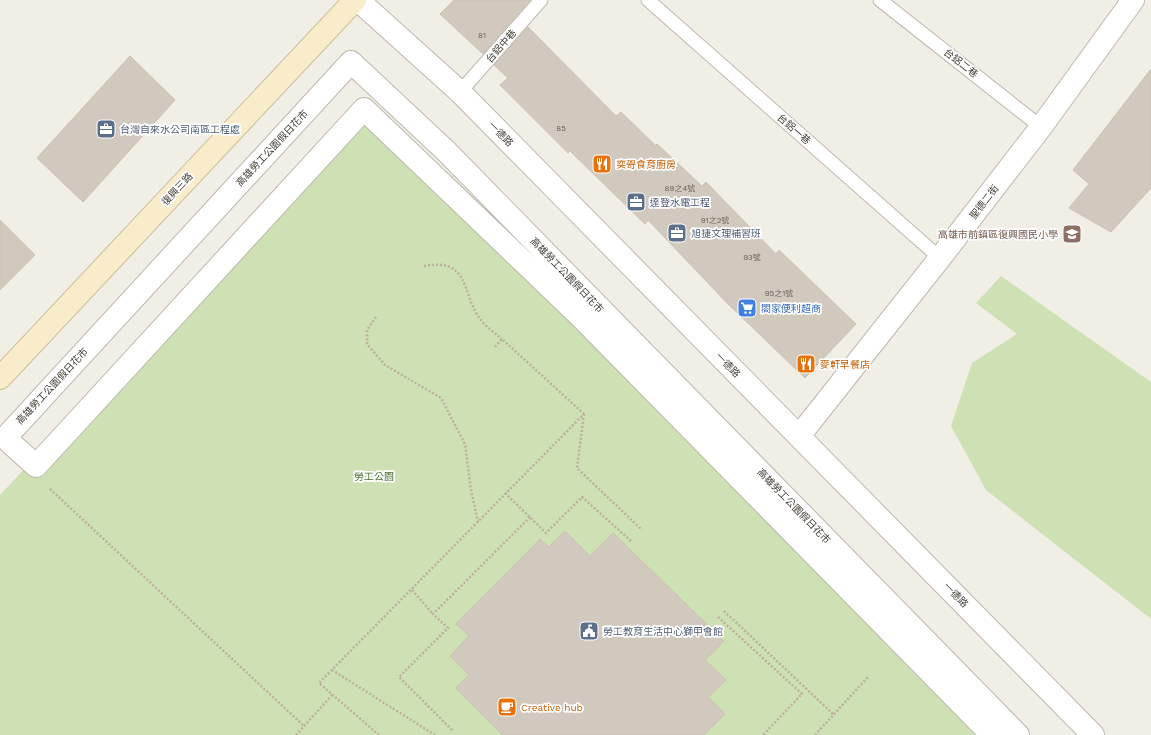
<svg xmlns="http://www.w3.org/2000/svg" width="1151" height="735" viewBox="0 0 1151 735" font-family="'Work Sans','Noto Sans TC',sans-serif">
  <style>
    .green { fill: #cde1b4 }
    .building { fill: #d1c9bd; stroke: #cbc0b1 }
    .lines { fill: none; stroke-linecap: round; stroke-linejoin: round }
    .lane-casing { stroke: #beb8ad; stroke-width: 15 }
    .street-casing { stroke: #beb8ad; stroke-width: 24 }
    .secondary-casing { stroke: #cbbe9b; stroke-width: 24 }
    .path { stroke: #bbb09d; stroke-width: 2.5; stroke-dasharray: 2 2; stroke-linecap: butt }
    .lane { stroke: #fff; stroke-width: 13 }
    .street { stroke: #fff; stroke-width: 22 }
    .secondary { stroke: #f8ecca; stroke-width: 22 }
    .labels { text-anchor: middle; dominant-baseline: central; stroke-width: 3.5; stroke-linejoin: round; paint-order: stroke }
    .number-label { font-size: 8px; fill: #666158 }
    .street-label { font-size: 10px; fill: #433e36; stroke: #fff }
    .service-label { font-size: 10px; fill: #4e5e75; stroke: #fff; text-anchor: start }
    .food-label { font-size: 10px; fill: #c56008; stroke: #fff; text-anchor: start }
    .education-label { font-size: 10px; fill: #785e54; stroke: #fff; text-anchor: end }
    .shop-label { font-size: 10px; fill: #366cbe; stroke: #fff; text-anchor: start }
    .park-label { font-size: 10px; fill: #496d31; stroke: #fff }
  </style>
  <rect width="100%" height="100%" fill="#f1eee6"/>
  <!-- green -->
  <path class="green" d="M371,100L982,735H0V495Z
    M1001,276L1151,382V619L986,490L951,426L972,363L1017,334L976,303Z"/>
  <!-- building -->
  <path class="building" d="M454,0H530L483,54L440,14Z
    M528,27L616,116L621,112L656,146L657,144L702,186L706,182L776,254L779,250L856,324L805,378L728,304L648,220L645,224L570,151L568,153L500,85L508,78L494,65Z
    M130,56L175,100L83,202L37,158Z
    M1151,69V188L1111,232L1069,208L1089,184L1073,170Z
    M0,220L35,255L0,290Z
    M565,531L590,556L613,533L724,641L705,660L726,680L708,697L725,714L704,735H503L456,688L469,675L450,656L469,636L456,624L540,539L549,547Z"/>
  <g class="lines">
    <defs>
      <path id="lane" d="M648,0L940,258
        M880,0L1041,127
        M460,92L541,0"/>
      <path id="street" d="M358,0L460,92L1093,735
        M799,436L940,258L1041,127L1133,0
        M992,735L581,317L364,109L36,466L5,438L351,62L446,151L1018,735"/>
      <path id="secondary" d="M0,378L355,0"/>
    </defs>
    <!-- lane casing -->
    <use href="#lane" class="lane-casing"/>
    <!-- street casing -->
    <use href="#street" class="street-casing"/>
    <!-- secondary casing -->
    <use href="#secondary" class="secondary-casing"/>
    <!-- path -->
    <path class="path" d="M424,266C469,258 461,289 478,316C483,325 494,332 502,339
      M376,317L367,330V344L385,365L441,398L465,444L471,490L478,522
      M495,347L502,339L584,414
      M584,414L577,468L642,530
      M50,489L304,726
      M505,493L546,533L582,497L631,541
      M412,590L433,614
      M724,611L834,715
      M718,617L802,694L763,735
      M332,670L435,735
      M452,730L399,677L448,628L433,614L530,517
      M296,735L333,694
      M379,735L319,683L584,414
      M815,735L868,677"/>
    <!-- lane -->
    <use href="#lane" class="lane"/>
    <!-- street -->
    <use href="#street" class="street"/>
    <!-- secondary -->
    <use href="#secondary" class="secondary"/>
  </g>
  <!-- icons -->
  <defs>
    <symbol id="office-square" viewBox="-11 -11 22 22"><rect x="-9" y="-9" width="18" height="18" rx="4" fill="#5c6f8a" stroke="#fff"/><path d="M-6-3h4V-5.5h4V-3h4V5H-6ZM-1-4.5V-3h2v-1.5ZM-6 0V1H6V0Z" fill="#fff"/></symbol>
    <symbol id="restaurant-square" viewBox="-11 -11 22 22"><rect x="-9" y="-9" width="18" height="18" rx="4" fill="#e8710a" stroke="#fff"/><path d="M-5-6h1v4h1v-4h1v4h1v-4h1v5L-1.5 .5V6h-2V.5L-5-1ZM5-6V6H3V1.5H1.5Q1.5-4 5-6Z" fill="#fff"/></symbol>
    <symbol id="school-square" viewBox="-11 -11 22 22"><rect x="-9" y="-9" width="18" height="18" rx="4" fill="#8d6e63" stroke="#fff"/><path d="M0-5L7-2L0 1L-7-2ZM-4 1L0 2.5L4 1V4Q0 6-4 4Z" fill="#fff"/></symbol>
    <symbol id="supermarket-square" viewBox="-11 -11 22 22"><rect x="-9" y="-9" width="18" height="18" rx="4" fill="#3f7fe0" stroke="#fff"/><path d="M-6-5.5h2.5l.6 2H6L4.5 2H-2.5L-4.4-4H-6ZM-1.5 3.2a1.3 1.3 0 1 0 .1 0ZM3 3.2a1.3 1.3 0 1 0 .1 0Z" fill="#fff"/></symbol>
    <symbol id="civic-square" viewBox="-11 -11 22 22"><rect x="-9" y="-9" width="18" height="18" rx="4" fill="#5c6f8a" stroke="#fff"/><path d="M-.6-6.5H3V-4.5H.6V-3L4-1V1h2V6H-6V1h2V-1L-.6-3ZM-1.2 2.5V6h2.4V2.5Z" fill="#fff"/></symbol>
    <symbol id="cafe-square" viewBox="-11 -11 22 22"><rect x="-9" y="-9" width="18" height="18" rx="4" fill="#e8710a" stroke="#fff"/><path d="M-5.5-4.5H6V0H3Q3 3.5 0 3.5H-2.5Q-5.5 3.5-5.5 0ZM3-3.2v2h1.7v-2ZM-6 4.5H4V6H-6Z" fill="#fff"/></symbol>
  </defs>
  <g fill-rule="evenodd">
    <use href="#office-square" x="95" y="118" width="22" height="22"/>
    <use href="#restaurant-square" x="591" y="153" width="22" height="22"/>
    <use href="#office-square" x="625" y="191" width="22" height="22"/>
    <use href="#office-square" x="666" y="222" width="22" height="22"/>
    <use href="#school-square" x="1061" y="223" width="22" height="22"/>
    <use href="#supermarket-square" x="736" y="297" width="22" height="22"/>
    <use href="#restaurant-square" x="795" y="353" width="22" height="22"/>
    <use href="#civic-square" x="578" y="620" width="22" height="22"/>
    <use href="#cafe-square" x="496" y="696" width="22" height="22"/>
  </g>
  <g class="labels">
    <!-- number labels -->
    <g class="number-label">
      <text x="482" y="35">81</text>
      <text x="561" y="128">85</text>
      <text x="680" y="188">89之4號</text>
      <text x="715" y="220">91之2號</text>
      <text x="752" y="257">93號</text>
      <text x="779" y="293">95之1號</text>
    </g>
    <!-- street labels -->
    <g class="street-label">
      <text transform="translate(501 46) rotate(-49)">台鋁中巷</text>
      <text transform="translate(961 63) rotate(38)">台鋁二巷</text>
      <text transform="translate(794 129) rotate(41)">台鋁一巷</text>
      <text transform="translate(501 134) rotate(45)">一德路</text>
      <text transform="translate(272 148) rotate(-47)">高雄勞工公園假日花市</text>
      <text transform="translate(177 189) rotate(-47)">復興三路</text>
      <text transform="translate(984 202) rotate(-52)">聖德二街</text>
      <text transform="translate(567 275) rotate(46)">高雄勞工公園假日花市</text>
      <text transform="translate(728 365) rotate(45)">一德路</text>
      <text transform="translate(52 386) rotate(-47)">高雄勞工公園假日花市</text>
      <text transform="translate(794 506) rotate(46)">高雄勞工公園假日花市</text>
      <text transform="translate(956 595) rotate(45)">一德路</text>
    </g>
    <!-- service labels -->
    <g class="service-label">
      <text x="120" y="129">台灣自來水公司南區工程處</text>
      <text x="650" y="202">達登水電工程</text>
      <text x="691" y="233">旭捷文理補習班</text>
      <text x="603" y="631">勞工教育生活中心獅甲會館</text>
    </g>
    <!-- food labels -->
    <g class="food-label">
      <text x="616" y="164">奕哿食育廚房</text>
      <text x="820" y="364">麥軒早餐店</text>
      <text x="521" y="707">Creative hub</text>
    </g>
    <!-- education labels -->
    <g class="education-label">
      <text x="1058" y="234">高雄市前鎮區復興國民小學</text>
    </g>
    <!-- shop labels -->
    <g class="shop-label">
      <text x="761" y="308">閤家便利超商</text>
    </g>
    <!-- park labels -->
    <g class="park-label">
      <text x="374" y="476">勞工公園</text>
    </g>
  </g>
</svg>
